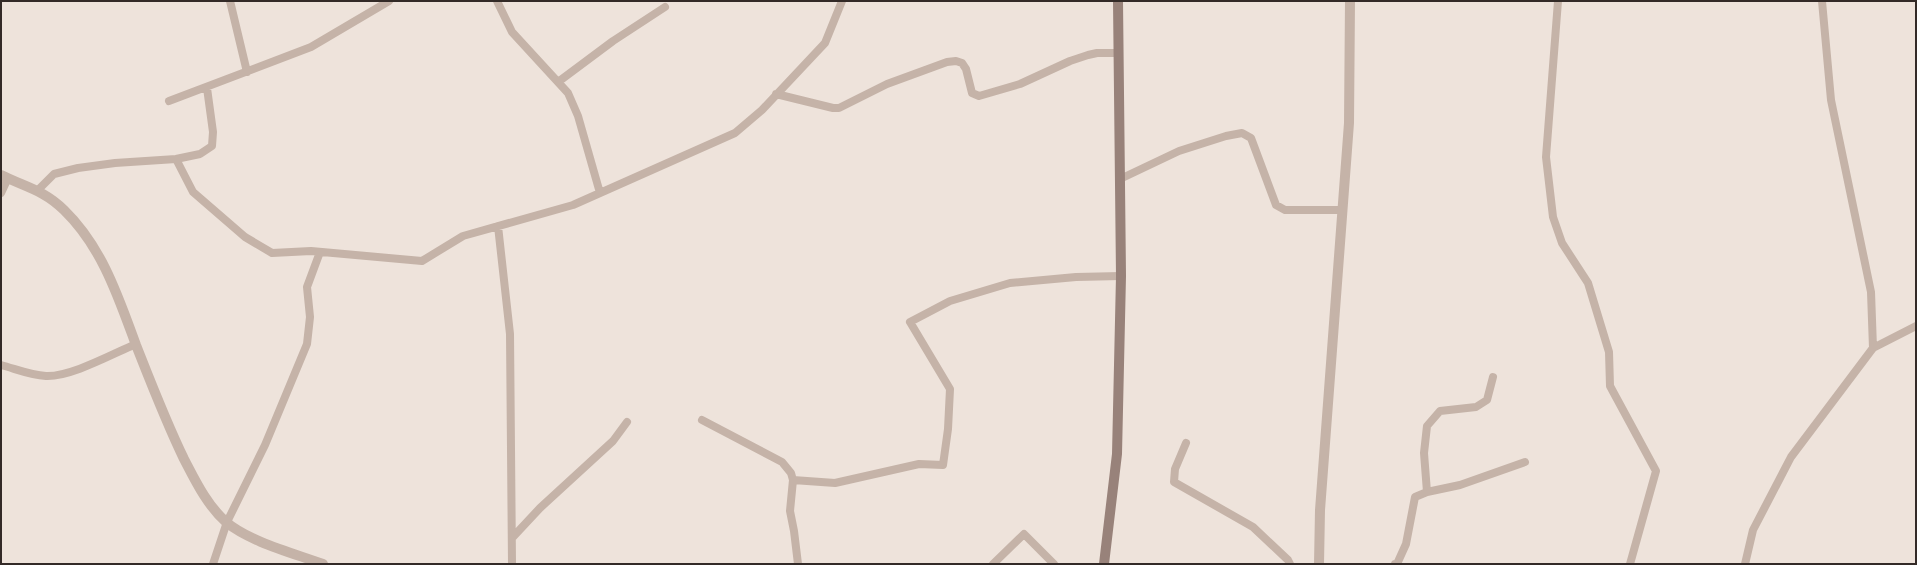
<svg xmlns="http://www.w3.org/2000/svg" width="1917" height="565" viewBox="0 0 1917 565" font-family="Mulish,sans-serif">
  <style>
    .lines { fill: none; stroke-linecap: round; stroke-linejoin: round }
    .minor { stroke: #c5b3a8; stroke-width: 8 }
    .tertiary { stroke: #c5b3a8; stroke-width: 10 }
    .secondary { stroke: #98827a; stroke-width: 10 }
  </style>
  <rect width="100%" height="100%" fill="#eee3db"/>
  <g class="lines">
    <!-- minor -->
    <path class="minor" d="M230,1L247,72
      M497,1L512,32L568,93L578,116L600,193
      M1558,1L1546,157L1553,217L1562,243L1588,283L1609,352L1610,386L1656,471L1630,564
      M1822,1L1831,100L1871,292L1873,348
      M558,82L613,41L665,7
      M776,94L833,108H839L887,84L947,62L956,61L962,63L966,69L972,93L979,96L1020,84L1070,61L1088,55L1097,53H1119
      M169,101L311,47L389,1
      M176,159L193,192L245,237L272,253L311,251L422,261L463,236L573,205L735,133L762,110L825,43L842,1
      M1120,179L1179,151L1226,136L1242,133L1251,138L1276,205L1285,210H1343
      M38,190L54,174L78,168L115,163L176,159L200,154L212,146L213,132L207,88
      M1,193L8,178
      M498,226L510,334L512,564
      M1,365C16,369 30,375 46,376C71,377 112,354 136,344
      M702,420L782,462L791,473L793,480
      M1186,443L1175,469L1174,482L1253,527L1288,560L1290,564
      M1427,492L1460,485L1525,462
      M512,538L540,508L613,441L627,422
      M213,564L227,522L265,445L307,344L310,317L307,287L320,252
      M798,564L794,531L790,511L793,480L835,483L919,464L943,465L948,429L950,389L910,322L950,301L1010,283L1076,277L1121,276
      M993,564L1024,534L1054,564
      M1395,564H1397L1406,544L1415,497L1427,492L1424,453L1427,426L1440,411L1476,407L1487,400L1493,377
      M1745,564L1753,530L1791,457L1873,348L1916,326"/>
    <!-- tertiary -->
    <path class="tertiary" d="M1,175C25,187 44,190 64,210C102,247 118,296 136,345C151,383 166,422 184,459C196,482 207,505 226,522C250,542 293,553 323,564
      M1319,564L1320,510L1349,123L1350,1"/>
    <!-- secondary -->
    <path class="secondary" d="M1104,564L1117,454L1121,276L1118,1"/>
  </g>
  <!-- border -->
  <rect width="1917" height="565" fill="none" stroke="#332a27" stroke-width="4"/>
</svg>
